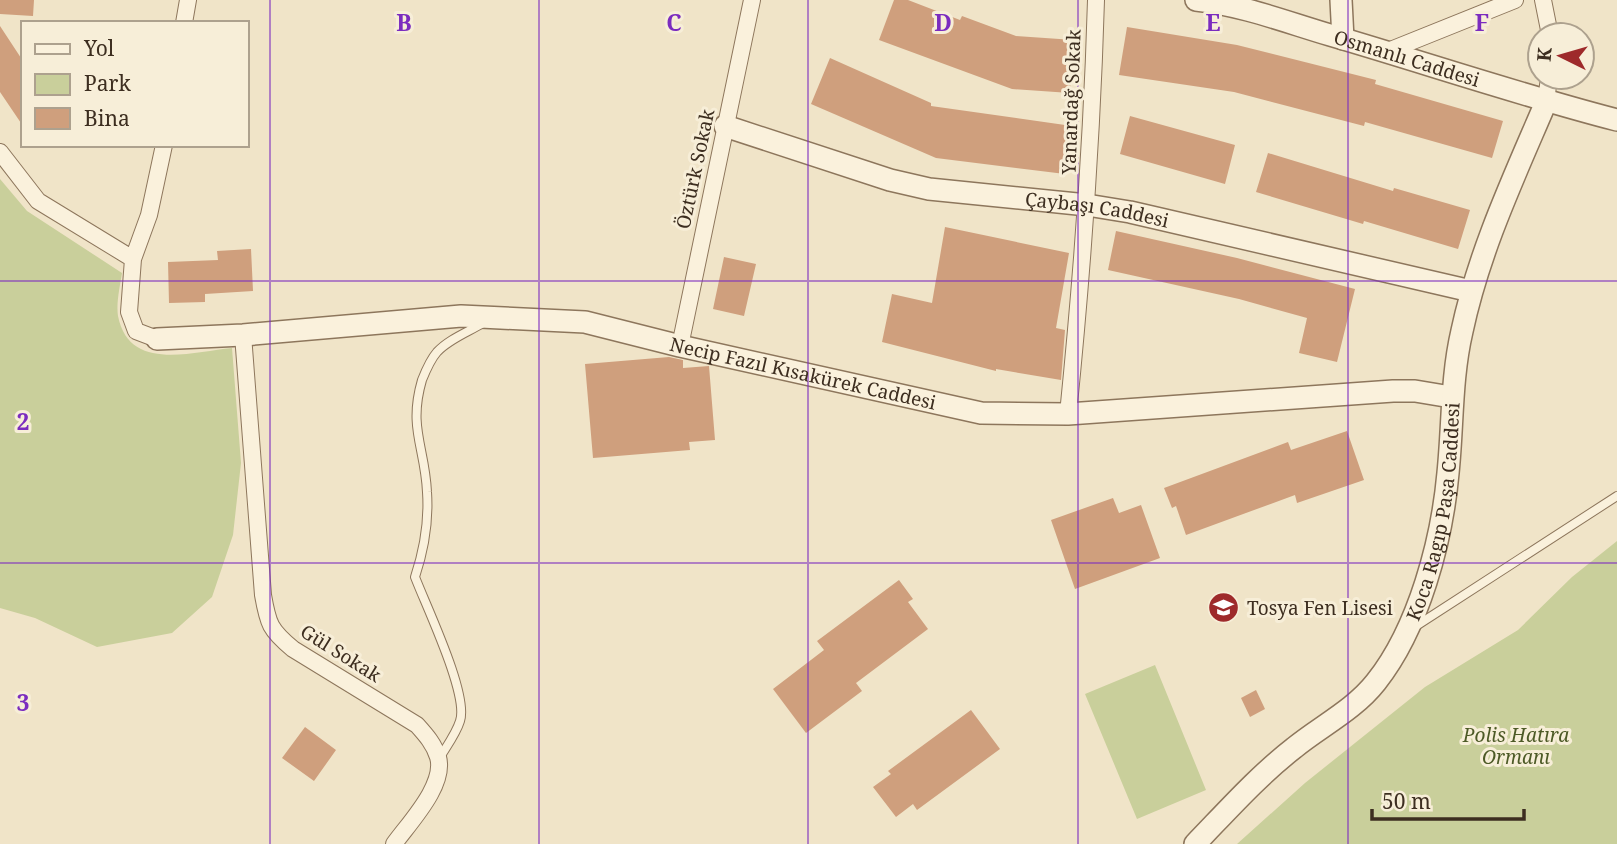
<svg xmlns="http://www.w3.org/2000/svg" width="1617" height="844" viewBox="0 0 1617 844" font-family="'Noto Serif',serif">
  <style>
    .green { fill: #c9cf9b }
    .building { fill: #cf9f7d }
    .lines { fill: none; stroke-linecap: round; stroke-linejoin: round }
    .service-casing { stroke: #8d765c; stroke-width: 10 }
    .minor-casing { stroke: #8d765c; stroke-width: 18 }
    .tertiary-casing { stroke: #8d765c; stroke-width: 24 }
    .service { stroke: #faf1dc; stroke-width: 8 }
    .minor { stroke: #faf1dc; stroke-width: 16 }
    .tertiary { stroke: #faf1dc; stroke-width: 21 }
    .grid { fill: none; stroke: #7b2cbf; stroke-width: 2; stroke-opacity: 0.55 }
    .labels { text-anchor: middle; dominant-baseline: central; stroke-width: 6; stroke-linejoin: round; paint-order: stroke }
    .street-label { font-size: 19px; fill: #3d2e20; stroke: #f7eed8 }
    .poi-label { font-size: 19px; fill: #3d2e20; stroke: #f7eed8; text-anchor: start }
    .park-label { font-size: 19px; font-style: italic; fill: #4d5a26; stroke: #f7eed8 }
    .grid-label { font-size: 23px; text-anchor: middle; font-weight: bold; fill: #7b2cbf; stroke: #f7eed8; stroke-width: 6; stroke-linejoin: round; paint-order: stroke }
  </style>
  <rect width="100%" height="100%" fill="#f0e4c8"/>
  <!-- green -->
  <path class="green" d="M0,179L27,211L122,273C120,286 116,303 118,316C129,372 191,352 232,348L241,463L233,535L212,597L172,633L97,647L35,618L0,608Z
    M1617,541V844H1237L1305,783L1425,687L1518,630L1572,577Z
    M1155,665L1206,790L1137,819L1085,694Z"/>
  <!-- building -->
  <path class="building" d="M0,0H34L33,16L0,14Z
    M894,0H908L960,20L962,16L1016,36L1074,40L1070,93L1012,89L879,40Z
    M0,26L23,61V126L0,92Z
    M1127,27L1237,45L1376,80L1375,84L1503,121L1492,158L1365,122L1364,126L1234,92L1119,75Z
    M830,58L931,103V106L1072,126L1065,174L936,158L811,104Z
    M1130,116L1235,145L1225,184L1120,154Z
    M1268,153L1393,191L1394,188L1470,210L1458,249L1364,221L1363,224L1256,192Z
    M945,227L1069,253L1056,328L1065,330L1061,380L996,369V371L882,342L892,294L932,303Z
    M1116,231L1237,258L1355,289L1337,362L1299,353L1307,318L1239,299L1108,270Z
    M251,249L253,291L205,294V302L169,303L168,262L218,260L217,251Z
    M724,257L756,264L744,316L713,309Z
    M669,357L683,360V368L709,366L715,440L689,442L690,450L593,458L585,364Z
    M1347,431L1364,480L1297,503L1295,495L1186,535L1176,506L1172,508L1164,488L1288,442L1291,450Z
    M1113,498L1119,513L1141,505L1160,558L1075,589L1051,520Z
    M899,580L913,599L908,602L928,629L856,683L862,691L806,733L773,689L824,650L817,641Z
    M1256,690L1265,709L1250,717L1241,698Z
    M971,710L1000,749L917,810L913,804L896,817L873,787L891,774L888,771Z
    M305,727L336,750L314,781L282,758Z"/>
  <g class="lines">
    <defs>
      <path id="service" d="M1413,628L1617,496
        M439,759C446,747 456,734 460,721C469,695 426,606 415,577C424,550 429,521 427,492C425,447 408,428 422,380C426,370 430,360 437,352C449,339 468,332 483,323"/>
      <path id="minor" d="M1543,0L1550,35
        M184,23L188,0
        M1388,51L1515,0
        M1546,102L1549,77
        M0,152L38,201L133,259
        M243,335L263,595C268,624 270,630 293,649L417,725C426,735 434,744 438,757C446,785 409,823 394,844
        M157,339L136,331L129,312L133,259L149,215L164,145
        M680,346L752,0
        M1068,414C1082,276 1092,139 1096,0"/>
      <g id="tertiary">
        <path id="s1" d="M1196,0C1242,5 1286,22 1330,35C1426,63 1520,95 1617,120"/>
        <path d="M1341,0L1343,39"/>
        <path id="s2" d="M725,126L890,180L929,189L1087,205L1130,212L1471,291"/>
        <path id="s3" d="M157,339L243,335L461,316L585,322L680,346L981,413L1068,414L1393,391H1415L1451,397"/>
        <path id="s4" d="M1195,844C1227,811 1258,776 1294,748C1321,726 1354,710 1376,682C1419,628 1442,540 1448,473C1453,425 1451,378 1462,331C1479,251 1514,177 1546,102"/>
      </g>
    </defs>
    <!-- service casing -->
    <use href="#service" class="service-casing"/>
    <!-- minor casing -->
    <use href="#minor" class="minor-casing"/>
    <!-- tertiary casing -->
    <use href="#tertiary" class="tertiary-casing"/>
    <!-- service -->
    <use href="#service" class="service"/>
    <!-- minor -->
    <use href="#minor" class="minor"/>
    <!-- tertiary -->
    <use href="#tertiary" class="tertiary"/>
  </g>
  <!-- grid -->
  <path class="grid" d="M270,0V844M539,0V844M808,0V844M1078,0V844M1348,0V844M0,281H1617M0,563H1617"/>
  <!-- icons -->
  <defs>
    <symbol id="school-disc" viewBox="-11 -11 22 22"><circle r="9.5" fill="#9e2a2b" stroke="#f7eed8"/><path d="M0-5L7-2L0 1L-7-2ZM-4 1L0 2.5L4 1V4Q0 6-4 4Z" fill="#fff"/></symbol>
  </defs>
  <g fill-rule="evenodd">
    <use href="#school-disc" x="1206" y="590" width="35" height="35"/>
  </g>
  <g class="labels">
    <!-- street labels -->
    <g class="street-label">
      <text stroke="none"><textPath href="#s1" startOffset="219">Osmanlı Caddesi</textPath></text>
      <text transform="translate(1071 102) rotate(-88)">Yanardağ Sokak</text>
      <text transform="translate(695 169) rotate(-78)">Öztürk Sokak</text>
      <text stroke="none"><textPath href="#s2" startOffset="383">Çaybaşı Caddesi</textPath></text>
      <text stroke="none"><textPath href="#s3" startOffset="653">Necip Fazıl Kısakürek Caddesi</textPath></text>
      <text stroke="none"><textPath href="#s4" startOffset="427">Koca Ragıp Paşa Caddesi</textPath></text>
      <text transform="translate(341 653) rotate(32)">Gül Sokak</text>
    </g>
    <!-- poi labels -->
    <g class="poi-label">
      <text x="1247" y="608">Tosya Fen Lisesi</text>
    </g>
    <!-- park labels -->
    <g class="park-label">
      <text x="1516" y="735">Polis Hatıra<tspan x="1516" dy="22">Ormanı</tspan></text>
    </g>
  </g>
  <g class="grid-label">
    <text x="404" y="31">B</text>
    <text x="674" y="31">C</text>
    <text x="943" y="31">D</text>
    <text x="1213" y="31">E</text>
    <text x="1482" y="31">F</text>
    <text x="23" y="430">2</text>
    <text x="23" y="711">3</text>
  </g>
  <!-- legend -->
  <rect x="21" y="21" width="228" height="126" fill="#f7eed8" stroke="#ada18e" stroke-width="2"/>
  <rect x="35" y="44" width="35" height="10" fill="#faf1dc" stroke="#ada18e" stroke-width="2"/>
  <text x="84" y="56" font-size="21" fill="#3d2e20">Yol</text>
  <rect x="35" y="74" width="35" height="21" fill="#c9cf9b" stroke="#ada18e" stroke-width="2"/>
  <text x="84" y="91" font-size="21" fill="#3d2e20">Park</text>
  <rect x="35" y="108" width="35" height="21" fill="#cf9f7d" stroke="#ada18e" stroke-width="2"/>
  <text x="84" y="126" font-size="21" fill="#3d2e20">Bina</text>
  <!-- north arrow -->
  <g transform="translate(1561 56) rotate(275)"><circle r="33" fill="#f7eed8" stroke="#ada18e" stroke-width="2"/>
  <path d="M0-5L12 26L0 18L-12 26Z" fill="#9e2a2b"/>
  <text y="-10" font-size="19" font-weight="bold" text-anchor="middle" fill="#3d2e20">K</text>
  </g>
  <!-- scale -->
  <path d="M1372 809v10h152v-10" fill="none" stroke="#3d2e20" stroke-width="3.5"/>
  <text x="1382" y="809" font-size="21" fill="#3d2e20" stroke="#f7eed8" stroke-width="5" paint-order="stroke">50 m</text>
</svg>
